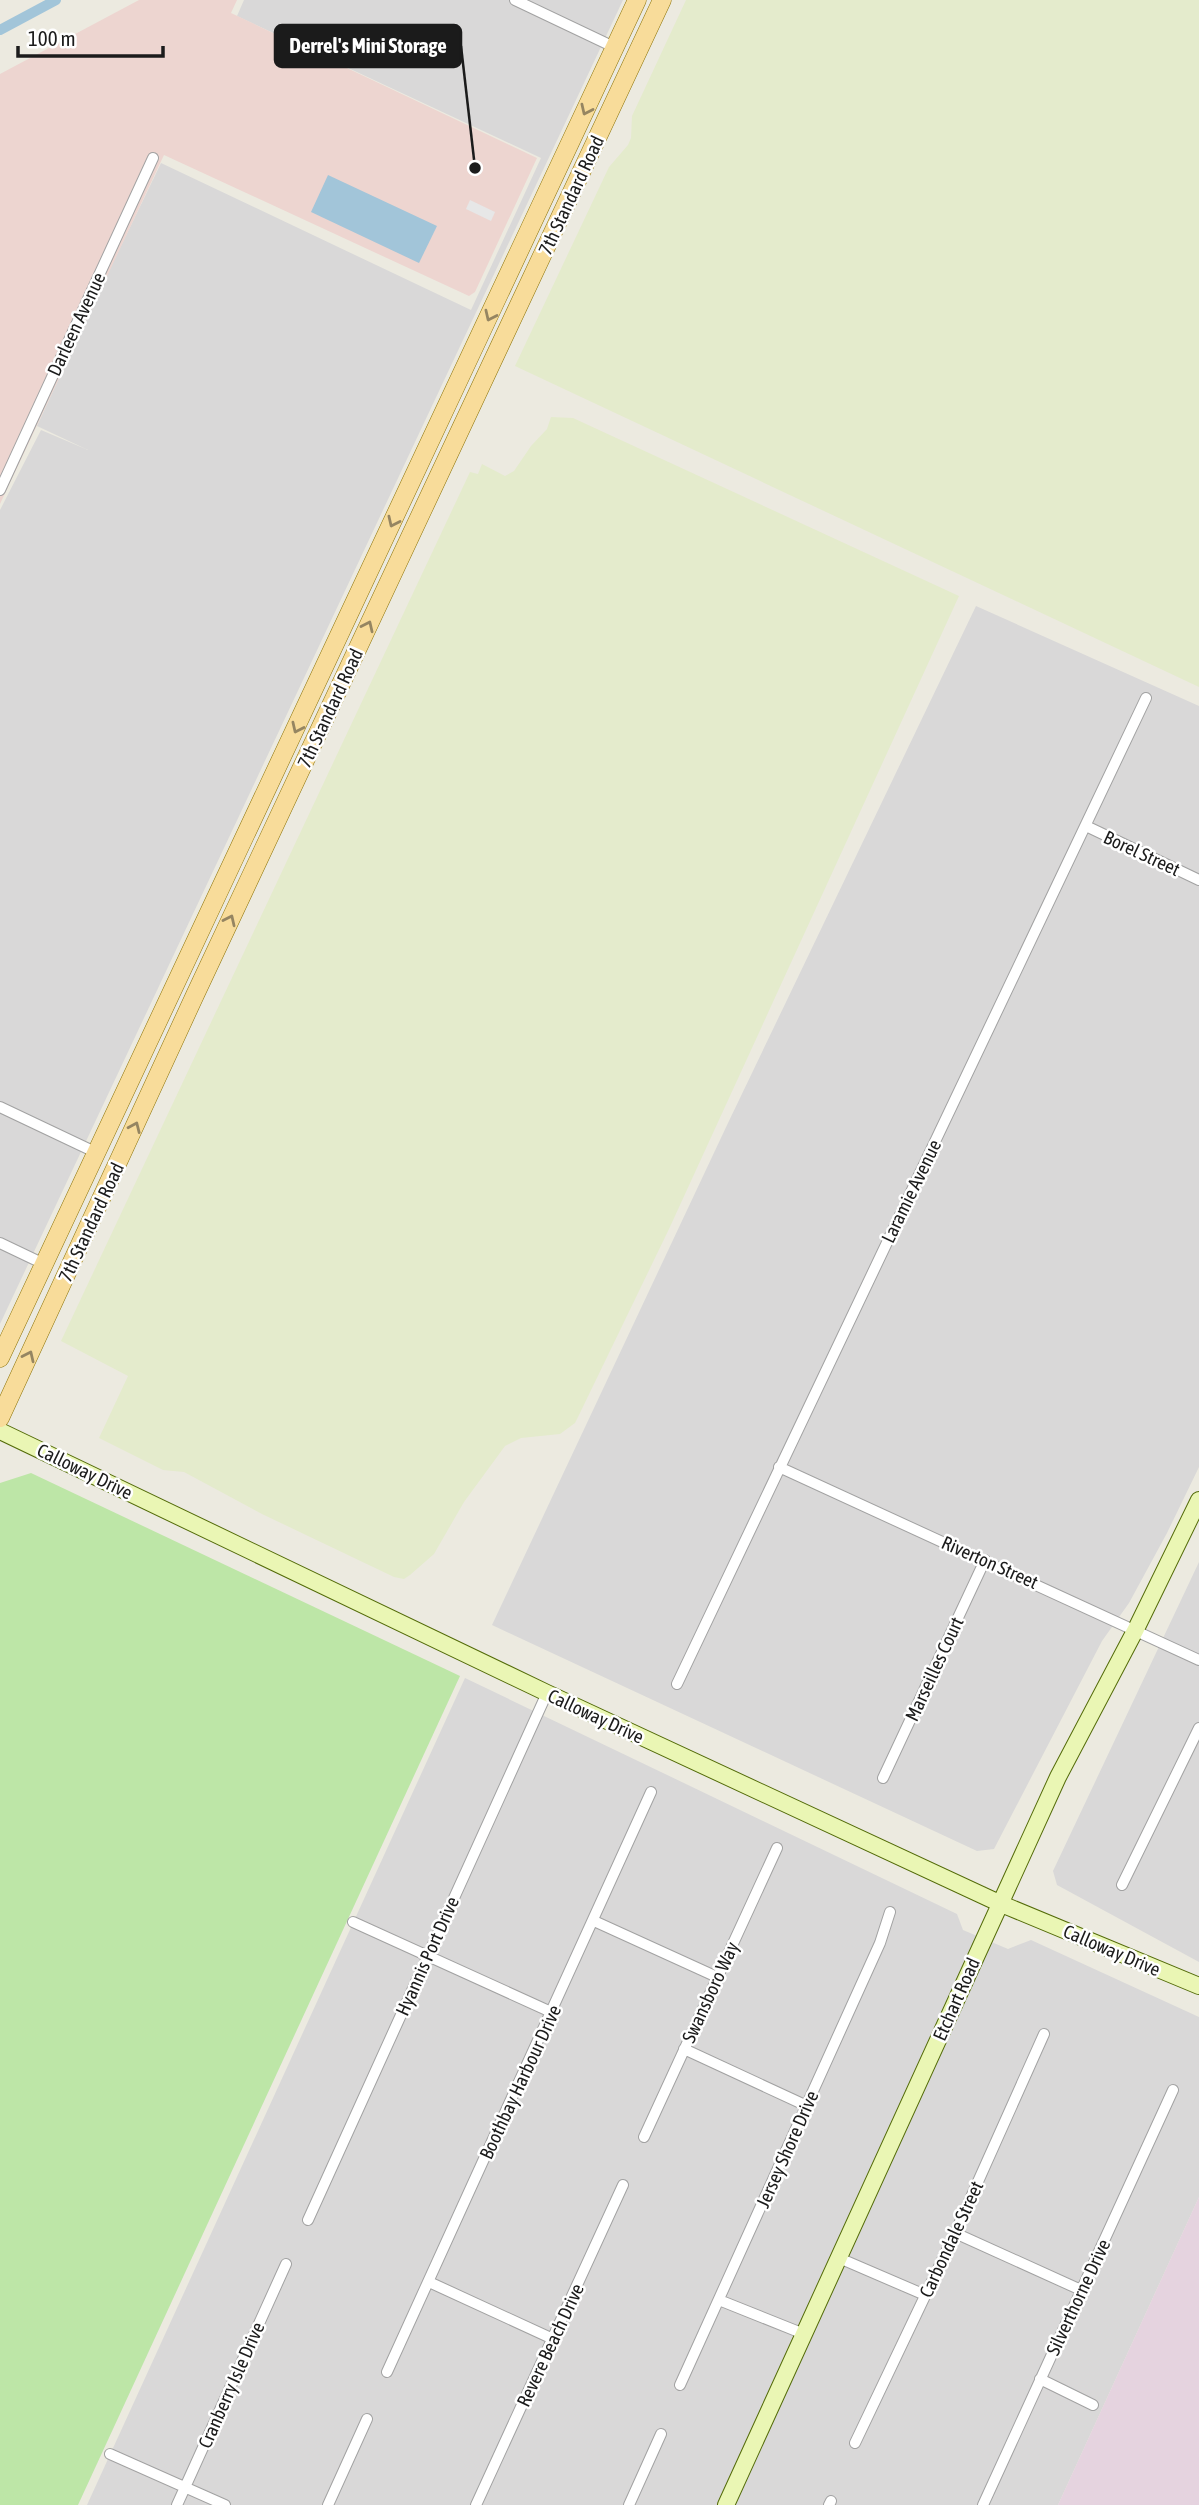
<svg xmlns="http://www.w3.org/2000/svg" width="1199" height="2505" viewBox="0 0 1199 2505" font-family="'Asap Condensed',sans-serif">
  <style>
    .residential { fill: #d9d8d8 }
    .commercial { fill: #edd5d0 }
    .industrial { fill: #e5d3df }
    .farmland { fill: #e4ebcc }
    .grass { fill: #bde6a7 }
    .parking { fill: #e7e7e7 }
    .water { fill: #a2c5d9 }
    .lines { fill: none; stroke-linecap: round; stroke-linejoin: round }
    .canal { stroke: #a2c5d9; stroke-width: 10 }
    .street-casing { stroke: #a2a2a2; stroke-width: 12 }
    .secondary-casing { stroke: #536b08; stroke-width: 18 }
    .primary-casing { stroke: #8c7205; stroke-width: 19 }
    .street { stroke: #fff; stroke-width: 10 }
    .secondary { stroke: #eaf6b4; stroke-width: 16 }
    .primary { stroke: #f8dc9a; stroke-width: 18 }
    .oneway { stroke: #958561 }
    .labels { text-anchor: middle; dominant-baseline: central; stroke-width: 5; stroke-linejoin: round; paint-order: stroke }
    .street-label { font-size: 19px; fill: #1b1b1b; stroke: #fff }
    .leader { fill: none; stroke: #1b1b1b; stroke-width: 2.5 }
    .callout-dot { fill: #1b1b1b; stroke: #fff; stroke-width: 2.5 }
    .callout { fill: #1b1b1b; stroke: #1b1b1b; stroke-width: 2.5 }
    .callout-label { font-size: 21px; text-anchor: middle; font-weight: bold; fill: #fff }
  </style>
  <rect width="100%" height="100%" fill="#eceae0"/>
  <!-- residential -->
  <path class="residential" d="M244,0H623L0,1324V510L41,430L88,450L37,426L94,302L161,163L471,310L541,158L237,16Z
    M976,606L1199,706V1467L1167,1533L1129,1603L1102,1641L994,1849L977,1851L492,1625L728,1123Z
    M1199,1562V1962L1057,1885L1053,1871Z
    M465,1678L957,1914L963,1930L1008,1949L1031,1940L1199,2017V2197L1058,2505H87Z"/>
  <!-- commercial -->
  <path class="commercial" d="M139,0H237L231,13L537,158L475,292L469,296L164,155L0,504V74Z"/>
  <!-- industrial -->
  <path class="industrial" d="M1199,2197V2505H1058Z"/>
  <!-- farmland -->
  <path class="farmland" d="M686,0H1199V687L515,366L609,167L628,145L631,138L632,116Z
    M551,417L573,418L959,596L669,1229L579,1415L575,1423L560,1434L521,1438L505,1446L464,1502L434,1554L410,1575L404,1579L394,1577L262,1514L184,1472L163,1470L99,1438L128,1376L61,1341L470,472L478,474L482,464L505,476L514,471L531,446L547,429Z"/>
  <!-- grass -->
  <path class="grass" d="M31,1473L460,1676L78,2505H0V1483Z"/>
  <!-- parking -->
  <path class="parking" d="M470,200L495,212L491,221L466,209Z"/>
  <!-- water -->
  <path class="water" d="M328,175L437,226L419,263L311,212Z"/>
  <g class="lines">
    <!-- canal -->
    <path class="canal" d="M0,30L56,0"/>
    <defs>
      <path id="street" d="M515,0L616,48
        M0,490L153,158
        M1086,826L1199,880
        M0,1107L97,1153
        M0,1243L44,1264
        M779,1467L1199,1660
        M677,1684L1146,698
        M883,1778L985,1560
        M1122,1885L1199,1728
        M594,1921L717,1977
        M353,1922L551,2012
        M684,2049L807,2106
        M644,2137L777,1848
        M308,2220L547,1693
        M955,2233L1081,2290
        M839,2258L925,2295
        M429,2282L553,2339
        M719,2300L804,2334
        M387,2372L651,1792
        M1040,2379L1093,2405
        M680,2385L880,1943L890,1912
        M855,2443L955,2233L1044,2034
        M110,2454L225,2505
        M177,2505L286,2264
        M328,2505L367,2419
        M476,2505L623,2185
        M629,2505L661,2434
        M829,2505L831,2501
        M983,2505L1173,2090"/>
      <path id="secondary" d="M0,1431L547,1693L999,1903L1199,1986
        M726,2505L1058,1777L1136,1629L1199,1500"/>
      <path id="primary" d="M0,1358L637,0
        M0,1418L195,995L662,0"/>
    </defs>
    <!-- street casing -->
    <use href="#street" class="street-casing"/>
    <!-- secondary casing -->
    <use href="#secondary" class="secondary-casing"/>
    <!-- primary casing -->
    <use href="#primary" class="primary-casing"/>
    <!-- street -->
    <use href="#street" class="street"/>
    <!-- secondary -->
    <use href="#secondary" class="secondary"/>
    <!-- primary -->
    <use href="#primary" class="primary"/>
  </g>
  <!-- one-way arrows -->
  <defs><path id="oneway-chevron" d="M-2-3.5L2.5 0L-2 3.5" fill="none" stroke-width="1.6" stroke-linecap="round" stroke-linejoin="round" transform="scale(1.75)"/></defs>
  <g class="oneway">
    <use href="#oneway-chevron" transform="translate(586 110) rotate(115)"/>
    <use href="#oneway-chevron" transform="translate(490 316) rotate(115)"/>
    <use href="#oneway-chevron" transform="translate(393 522) rotate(115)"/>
    <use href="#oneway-chevron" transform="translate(368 626) rotate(-65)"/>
    <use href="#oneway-chevron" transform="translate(297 728) rotate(115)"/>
    <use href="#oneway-chevron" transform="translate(230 920) rotate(-65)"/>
    <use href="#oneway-chevron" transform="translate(135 1127) rotate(-66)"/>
    <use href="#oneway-chevron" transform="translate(29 1356) rotate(-65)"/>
  </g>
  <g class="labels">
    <!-- street labels -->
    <g class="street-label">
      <text transform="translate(571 195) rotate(-65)">7th Standard Road</text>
      <text transform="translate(76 324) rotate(-65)">Darleen Avenue</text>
      <text transform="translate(330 708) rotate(-65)">7th Standard Road</text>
      <text transform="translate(1142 853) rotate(25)">Borel Street</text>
      <text transform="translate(911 1191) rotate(-64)">Laramie Avenue</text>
      <text transform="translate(91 1222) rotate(-65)">7th Standard Road</text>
      <text transform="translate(85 1471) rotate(26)">Calloway Drive</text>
      <text transform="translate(990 1562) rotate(24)">Riverton Street</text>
      <text transform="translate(934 1669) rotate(-65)">Marseilles Court</text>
      <text transform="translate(596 1716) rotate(25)">Calloway Drive</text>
      <text transform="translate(1112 1950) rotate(23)">Calloway Drive</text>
      <text transform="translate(427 1956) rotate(-66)">Hyannis Port Drive</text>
      <text transform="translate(710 1992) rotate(-65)">Swansboro Way</text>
      <text transform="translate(956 1999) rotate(-66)">Etchart Road</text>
      <text transform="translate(520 2082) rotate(-65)">Boothbay Harbour Drive</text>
      <text transform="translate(787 2149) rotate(-66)">Jersey Shore Drive</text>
      <text transform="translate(951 2239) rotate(-65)">Carbondale Street</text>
      <text transform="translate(1078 2297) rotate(-65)">Silverthorne Drive</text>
      <text transform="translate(550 2345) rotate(-65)">Revere Beach Drive</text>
      <text transform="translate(231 2385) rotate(-66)">Cranberry Isle Drive</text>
    </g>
  </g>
  <!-- callouts -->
  <path class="leader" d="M475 168L461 46"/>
  <circle class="callout-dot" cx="475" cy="168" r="7"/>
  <rect class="callout" x="275" y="25" width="186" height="42" rx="7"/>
  <g class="callout-label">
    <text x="368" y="53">Derrel's Mini Storage</text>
  </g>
  <!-- scale -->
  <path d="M18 46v10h145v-10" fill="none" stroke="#1b1b1b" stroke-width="3.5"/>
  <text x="28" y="46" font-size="21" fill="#1b1b1b" stroke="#ffffff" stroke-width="5" paint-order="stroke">100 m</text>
</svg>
